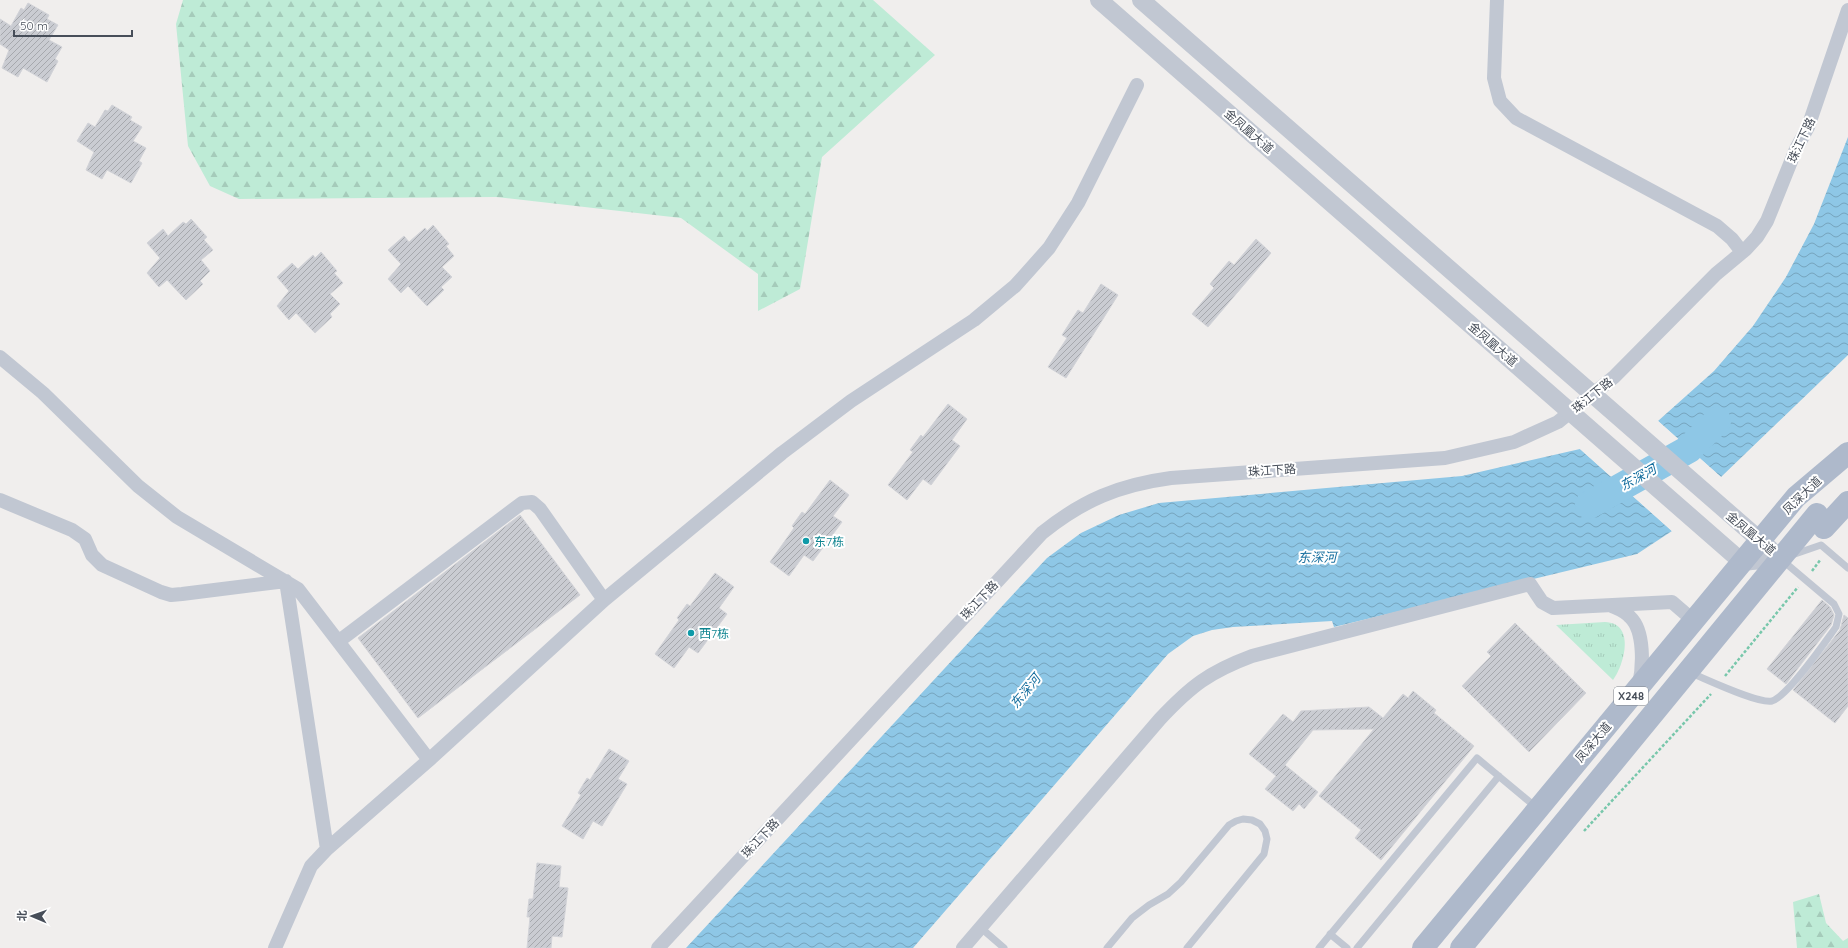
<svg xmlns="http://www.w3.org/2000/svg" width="1848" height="948" viewBox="0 0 1848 948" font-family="Quicksand,'Noto Sans SC',sans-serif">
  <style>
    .grass { fill: url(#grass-tufts) }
    .forest { fill: url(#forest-firs) }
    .water { fill: url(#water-waves) }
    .pier { fill: #f0eeed }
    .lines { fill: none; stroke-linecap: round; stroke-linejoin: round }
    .river { stroke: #8ec7e6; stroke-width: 28 }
    .building { fill: url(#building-hatch); stroke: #d2d3d8 }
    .path { stroke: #78c7ab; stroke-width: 2.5; stroke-dasharray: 3 2; stroke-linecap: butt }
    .service { stroke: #c1c7d2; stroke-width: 7 }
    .minor { stroke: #c1c7d2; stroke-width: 14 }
    .tertiary { stroke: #c1c7d2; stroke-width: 18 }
    .primary { stroke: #aeb9cb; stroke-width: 22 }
    .culture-dot { fill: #0f9aa8; stroke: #fff; stroke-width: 1.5 }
    .labels { text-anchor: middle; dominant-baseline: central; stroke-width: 4; stroke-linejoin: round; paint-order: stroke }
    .shield { fill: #fff; stroke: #7e838b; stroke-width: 1 }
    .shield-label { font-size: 11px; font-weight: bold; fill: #474e59 }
    .street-label { font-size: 12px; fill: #474e59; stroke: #fff }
    .culture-label { font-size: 12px; fill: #0d838f; stroke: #fff; text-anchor: start }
    .water-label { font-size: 13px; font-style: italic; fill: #156e9e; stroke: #fff }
  </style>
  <defs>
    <pattern id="grass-tufts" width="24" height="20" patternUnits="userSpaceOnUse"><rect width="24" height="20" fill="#beebd6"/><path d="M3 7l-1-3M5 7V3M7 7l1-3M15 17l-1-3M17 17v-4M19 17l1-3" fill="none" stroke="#a5cbba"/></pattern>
    <pattern id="forest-firs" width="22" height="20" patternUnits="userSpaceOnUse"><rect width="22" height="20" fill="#beebd6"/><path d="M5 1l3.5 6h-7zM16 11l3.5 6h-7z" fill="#a5cbba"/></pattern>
    <pattern id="water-waves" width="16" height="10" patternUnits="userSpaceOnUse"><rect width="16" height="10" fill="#8ec7e6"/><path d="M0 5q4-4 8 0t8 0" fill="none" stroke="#76a4bd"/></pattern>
    <pattern id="building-hatch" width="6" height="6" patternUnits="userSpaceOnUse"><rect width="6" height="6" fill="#caccd2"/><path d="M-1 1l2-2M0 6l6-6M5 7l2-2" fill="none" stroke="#a6a8ad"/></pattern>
  </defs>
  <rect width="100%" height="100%" fill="#f0eeed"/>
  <!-- grass -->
  <path class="grass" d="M1605,622C1635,623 1625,663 1613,680L1556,625Z"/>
  <!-- forest -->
  <path class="forest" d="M183,0H873L935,55L822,157L800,289L758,311V274L681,218L496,197L239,199L210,186L188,146L176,24Z
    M1819,894L1826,923L1843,941L1848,938V948H1797L1793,902Z"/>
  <!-- water -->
  <path class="water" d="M1848,137V355L1721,477L1658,421L1714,371L1753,326L1786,277L1814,224Z
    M1580,449L1672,531L1637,554L1334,627L1332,621L1233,627L1212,630L1193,636L1168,654L913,948H686L1018,589L1047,558L1081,533L1119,515L1159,503L1462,476Z"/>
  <!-- pier -->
  <path class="pier" d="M1657,420L1722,478H1719L1657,423Z
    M1581,447L1674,530V533L1580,449Z"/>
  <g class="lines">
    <!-- river -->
    <path class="river" d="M1589,505L1689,449L1717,421"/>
  </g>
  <!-- building -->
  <path class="building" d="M28,3L49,15L47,19L58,25L49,40L62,47L55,59L58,61L47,82L23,68L18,77L2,68L9,50L0,44V19L11,26L21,8L24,10Z
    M112,105L132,117L130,120L142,127L133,141L146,148L139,161L142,163L131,183L107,170L102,179L86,170L94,152L77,141L88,123L95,127L105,110L108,111Z
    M191,219L207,237L204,240L213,250L201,260L210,271L200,281L203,284L186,300L167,280L159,287L147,273L160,258L147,243L163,229L168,236L183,222L186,224Z
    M433,225L449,244L446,246L454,256L442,267L452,277L441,287L444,290L427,306L408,286L401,293L388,279L401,264L388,250L404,236L409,242L425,228L427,231Z
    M1256,239L1271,253L1208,327L1192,314L1214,288L1210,284L1229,261L1234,265Z
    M321,252L337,271L334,273L343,283L330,294L340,304L330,314L332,317L315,333L296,313L289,320L277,306L289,291L277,277L292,263L298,269L313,255L315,258Z
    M1101,284L1118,295L1066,378L1048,367L1067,338L1062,335L1078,310L1083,313Z
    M948,404L967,419L952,440L960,446L931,485L923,479L907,500L888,485L913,452L910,450L921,435L923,437Z
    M830,480L849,495L833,516L842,522L813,561L804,555L789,576L770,562L794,528L792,526L802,512L805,514Z
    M520,515L580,595L418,718L358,638Z
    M715,573L734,587L719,608L727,614L698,653L689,647L674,668L655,654L679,620L677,618L687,604L690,606Z
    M1822,600L1830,607L1834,615L1831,625L1786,684L1767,669Z
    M1844,615L1848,618V706L1835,723L1793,690L1840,630Z
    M1515,623L1586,693L1529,752L1462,686L1491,656L1487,652Z
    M1413,691L1436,710L1434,713L1474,746L1381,860L1355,838L1361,830L1319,796L1374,729L1313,730L1285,765L1318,792L1304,809L1299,804L1293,811L1265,789L1276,776L1249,754L1283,714L1293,722L1301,711L1369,707L1383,718L1403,694L1408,698Z
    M609,749L629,761L618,779L627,784L602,826L593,821L583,839L562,826L581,795L578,793L587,778L590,780Z
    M537,863L561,866L559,887L568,888L562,937L552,936L551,948H527L530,917H527L529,899H533Z"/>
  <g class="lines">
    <!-- path -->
    <path class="path" d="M1812,571L1821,559
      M1725,676L1798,587
      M1584,831L1711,694"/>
    <!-- service -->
    <path class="service" d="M1792,555L1821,545L1848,568
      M1691,673C1706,679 1758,704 1772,701C1788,696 1825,642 1836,627L1839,614L1834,604L1782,560
      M981,928L1004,948
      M1330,934L1347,948
      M1107,948L1132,918L1149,905L1168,894L1181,882L1229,825L1236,821L1243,819L1252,820L1260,824L1265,831L1267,839L1264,854L1187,948
      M1319,948L1477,758L1537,808
      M1357,948L1499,776"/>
    <!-- minor -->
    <path class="minor" d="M1497,0L1494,78L1500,101L1516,118L1717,226L1732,239L1742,252
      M0,357L43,393L138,486L177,517L298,589L429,760
      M0,500L72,530L85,539L92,555L102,565L161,592L171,595L182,594L286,581L327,849
      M1612,606C1619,609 1625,611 1630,617C1645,631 1643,667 1639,685
      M339,641L522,503L532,502L540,509L604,600
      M275,948L311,866L327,849L429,760L604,600L782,453L851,401L974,320L1015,286L1049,248L1078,203L1137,85
      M658,948L1042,533C1083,500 1119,485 1171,478L1445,458L1514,442L1558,422L1614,377L1716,274L1746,249L1757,237L1767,221L1796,149L1808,127L1848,10
      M963,948L1160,719C1191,686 1209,672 1252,656L1530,584L1542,602L1553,608L1672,602L1694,621"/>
    <!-- tertiary -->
    <path class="tertiary" d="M1099,0L1742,562L1781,558
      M1141,0L1770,549"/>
    <!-- primary -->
    <path class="primary" d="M1423,948L1796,497L1848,453
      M1461,948L1817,514L1824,528L1848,502"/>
  </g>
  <!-- markers -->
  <g class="culture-dot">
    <circle cx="806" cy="541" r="4"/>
    <circle cx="691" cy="633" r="4"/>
  </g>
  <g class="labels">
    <!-- shield labels -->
    <rect class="shield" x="1614" y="687" width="34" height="18" rx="3"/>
    <g class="shield-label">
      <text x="1631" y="696">X248</text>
    </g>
    <!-- street labels -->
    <g class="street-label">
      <text transform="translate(1249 131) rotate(41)">金凤凰大道</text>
      <text transform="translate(1801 140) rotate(-65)">珠江下路</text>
      <text transform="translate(1493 344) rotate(41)">金凤凰大道</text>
      <text transform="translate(1592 395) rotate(-39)">珠江下路</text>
      <text transform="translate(1272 470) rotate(-4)">珠江下路</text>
      <text transform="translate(1802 495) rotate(-44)">凤深大道</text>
      <text transform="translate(1751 533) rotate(40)">金凤凰大道</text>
      <text transform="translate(979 600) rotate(-47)">珠江下路</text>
      <text transform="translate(1593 742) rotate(-50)">凤深大道</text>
      <text transform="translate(760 838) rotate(-47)">珠江下路</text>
    </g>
    <!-- culture labels -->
    <g class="culture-label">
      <text x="814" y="541">东7栋</text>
      <text x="699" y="633">西7栋</text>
    </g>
    <!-- water labels -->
    <g class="water-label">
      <text transform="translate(1638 477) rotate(-29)">东深河</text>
      <text transform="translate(1317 557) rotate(-1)">东深河</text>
      <text transform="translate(1025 691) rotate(-51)">东深河</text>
    </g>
  </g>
  <!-- north arrow -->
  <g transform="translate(32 916) rotate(272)" stroke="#ffffff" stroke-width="3" paint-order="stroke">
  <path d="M0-3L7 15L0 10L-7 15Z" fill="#474e59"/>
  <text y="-6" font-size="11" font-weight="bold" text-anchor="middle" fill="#474e59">北</text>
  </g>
  <!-- scale -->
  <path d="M14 30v6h118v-6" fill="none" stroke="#474e59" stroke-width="2"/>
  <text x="20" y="30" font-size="12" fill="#474e59" stroke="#ffffff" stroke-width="3" paint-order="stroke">50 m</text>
</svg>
